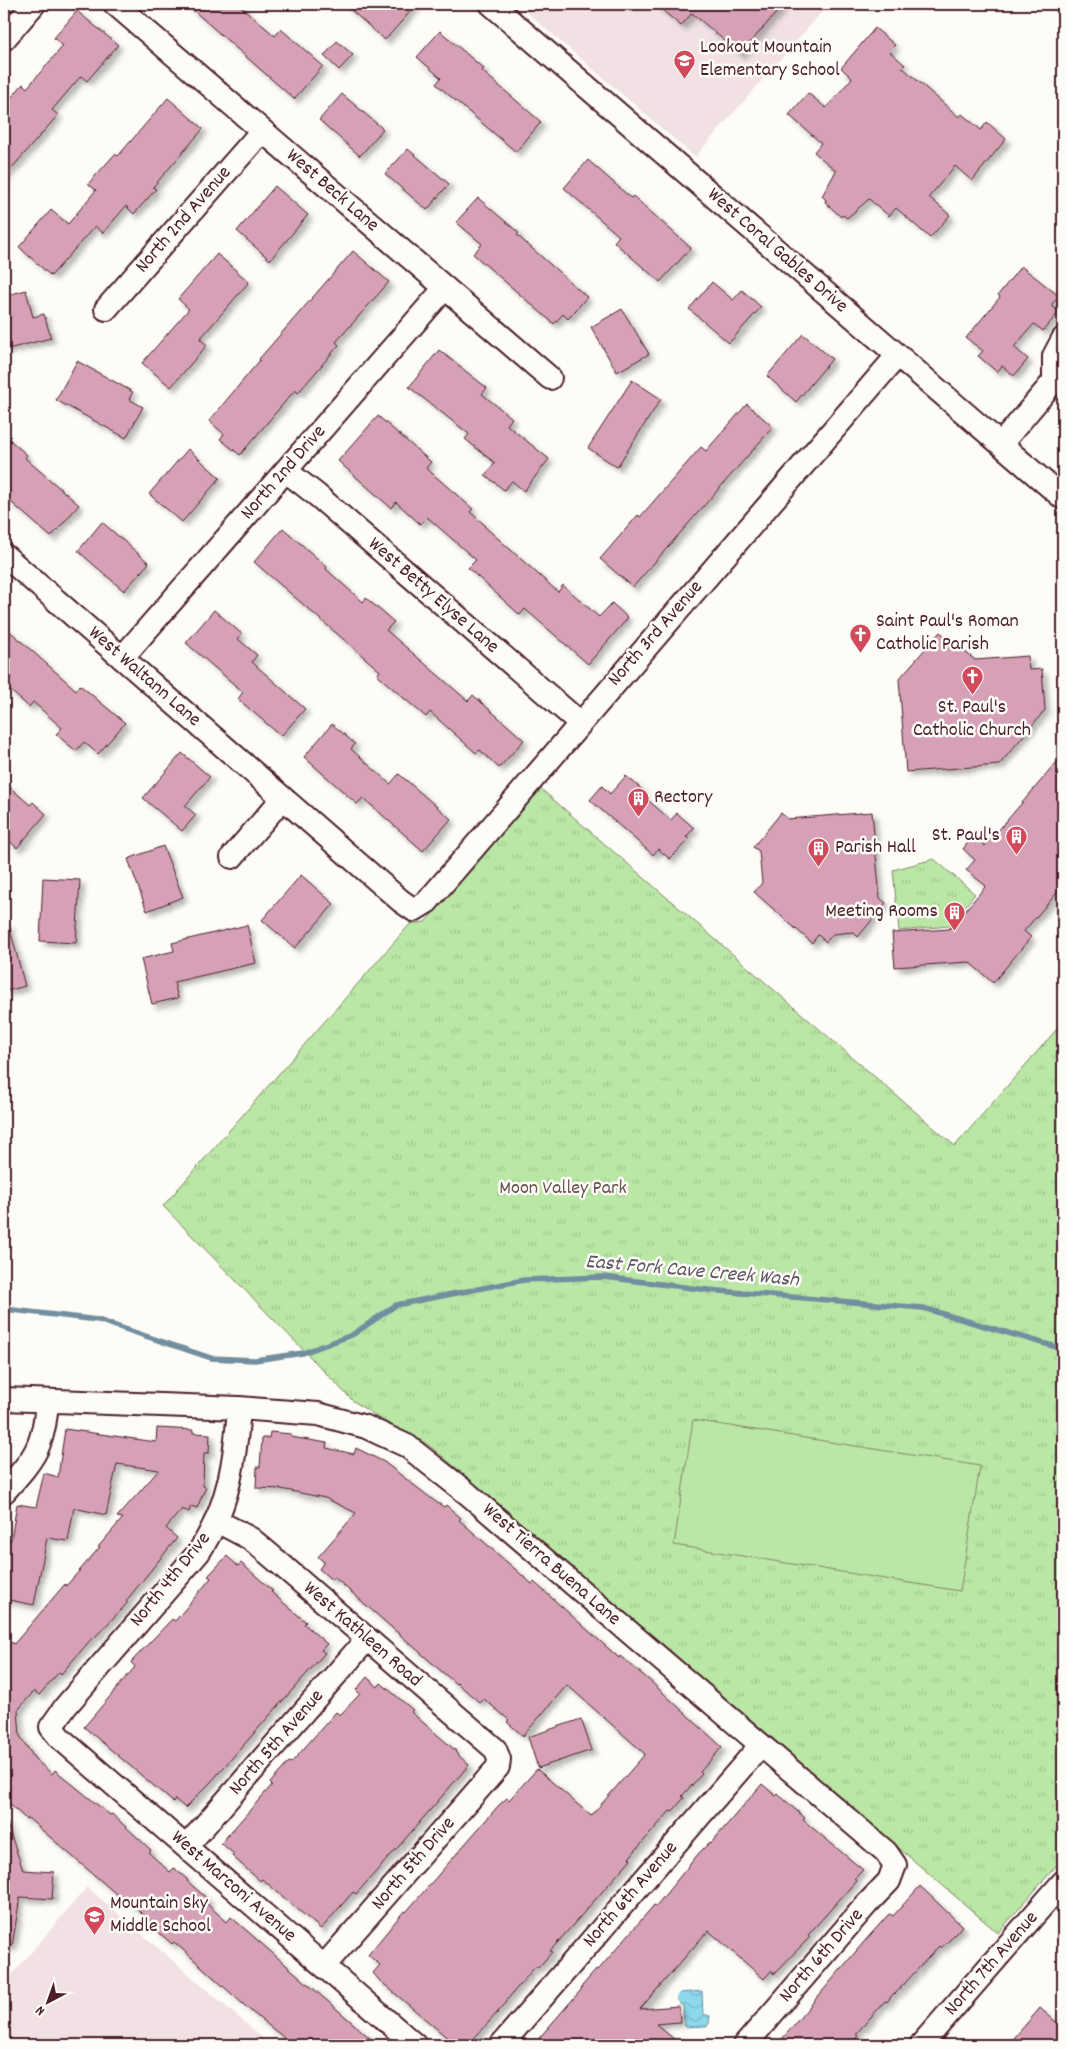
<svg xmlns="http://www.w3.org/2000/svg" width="1067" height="2049" viewBox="0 0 1067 2049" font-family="Dekko,sans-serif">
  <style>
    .built { fill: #f1e1e4 }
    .grass { fill: url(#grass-tufts); stroke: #828368 }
    .pitch { fill: #bae7a5; stroke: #828368 }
    .water { fill: url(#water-waves); stroke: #728e9f }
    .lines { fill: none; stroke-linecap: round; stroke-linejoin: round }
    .stream { stroke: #728e9f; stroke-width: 5.5 }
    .building { fill: #d6a1b7; stroke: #4a1f2b; filter: url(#shadow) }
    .minor-casing { stroke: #4a1f2b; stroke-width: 26 }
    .minor { stroke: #fdfcf7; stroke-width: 22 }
    .labels { text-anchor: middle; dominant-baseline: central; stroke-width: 5; stroke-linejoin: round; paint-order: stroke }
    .poi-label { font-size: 20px; fill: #4a1f2b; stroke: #fdfcf7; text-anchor: start }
    .street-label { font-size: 20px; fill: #4a1f2b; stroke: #fdfcf7 }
    .park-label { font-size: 20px; fill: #66514a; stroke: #fdfcf7 }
    .water-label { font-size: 21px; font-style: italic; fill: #5e5665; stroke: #fdfcf7 }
  </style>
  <defs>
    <pattern id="grass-tufts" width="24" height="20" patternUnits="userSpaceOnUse" patternTransform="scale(1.25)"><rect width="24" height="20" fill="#bae7a5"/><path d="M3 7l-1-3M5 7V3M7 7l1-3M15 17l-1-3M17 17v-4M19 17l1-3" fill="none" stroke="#a1c68e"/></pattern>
    <pattern id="water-waves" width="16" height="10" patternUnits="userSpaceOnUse" patternTransform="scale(1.25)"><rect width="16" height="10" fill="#8cd8ec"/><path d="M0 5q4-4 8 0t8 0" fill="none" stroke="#7ab9cb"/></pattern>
    <filter id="shadow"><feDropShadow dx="4.5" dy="4.5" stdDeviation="2.5" flood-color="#0004"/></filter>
  </defs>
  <rect width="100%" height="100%" fill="#fdfcf7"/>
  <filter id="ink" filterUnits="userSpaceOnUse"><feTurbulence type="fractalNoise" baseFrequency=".02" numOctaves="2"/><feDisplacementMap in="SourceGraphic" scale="10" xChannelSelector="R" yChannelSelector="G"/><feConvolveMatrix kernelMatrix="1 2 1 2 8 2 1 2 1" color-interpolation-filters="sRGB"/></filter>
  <g filter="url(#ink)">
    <!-- built -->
    <path class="built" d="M517,4H829L695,157Z
      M87,1887L271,2045H4V1984Z"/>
    <!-- grass -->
    <path class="grass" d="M541,789L955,1146L1063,1022V1858L998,1933L442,1456L427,1444L378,1418L352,1400L163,1206L404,931L410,924L425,922Z
      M934,859L975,894L949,926L899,931L893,870Z"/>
    <!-- pitch -->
    <path class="pitch" d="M693,1420L980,1466L960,1591L674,1545Z"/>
    <!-- water -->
    <path class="water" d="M702,1991L703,2014L710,2016L709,2024L706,2026L686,2027L684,2025L683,2006L677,2001V1996L680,1993Z"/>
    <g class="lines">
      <!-- stream -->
      <path class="stream" d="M4,1309L98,1320L211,1358L255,1360L303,1353L352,1335L396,1305L524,1280L604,1277L708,1290L923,1308L1063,1349"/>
    </g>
    <!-- building -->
    <path class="building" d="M186,4H238L275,36L281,29L323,66L294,99Z
      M344,4H417L385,40Z
      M655,4H784L740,54L692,13L681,26Z
      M77,11L118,45L87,81L81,76L52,110L58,115L4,177V106L23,84L27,88L63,46L54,38Z
      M875,28L895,45L889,51L905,65L902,67L959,117L962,114L981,130L987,122L1006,139L972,181L955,166L929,197L950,215L930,238L896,208L889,216L869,199L847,218L843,215L841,217L825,202L826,200L822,196L836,171L814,152L821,143L789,115L808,93L826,108L852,78L841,68Z
      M440,31L484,69L482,71L541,122L516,152L436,84L441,78L417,57Z
      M337,41L353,55L339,70L324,56Z
      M342,94L383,129L360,156L319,120Z
      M168,98L203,129L153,187L156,189L134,214L126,206L103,233L95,226L51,276L19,247L51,210L68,224L96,190L88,184L115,154L118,156Z
      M408,149L449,184L427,210L385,174Z
      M588,160L631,198L633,196L691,248L660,282L614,242L619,236L564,188Z
      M275,186L308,215L270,260L237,231Z
      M478,198L519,233L517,235L587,297L568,319L563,314L554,324L473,254L482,244L456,222Z
      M353,251L389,282L336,342L339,345L298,393L295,390L240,455L220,439L224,434L209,421L260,360L259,359Z
      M217,254L249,282L200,339L207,345L171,387L142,363L189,309L178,299Z
      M1021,266L1059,296L1051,305L1059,312L1043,331L1034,324L1014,347L1028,359L1014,376L1002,366L997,372L978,356L983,351L966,338L1000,297L998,295Z
      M712,282L733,300L742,290L761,307L729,343L689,309Z
      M26,290L33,317L44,314L51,338L4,350V296Z
      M622,309L649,354L617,372L591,327Z
      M803,334L832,359L796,402L767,376Z
      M439,350L487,388L482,394L512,418L507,425L549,459L524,491L512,481L504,490L485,475L495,463L465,439L469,434L409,387Z
      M77,361L133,392L129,399L143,407L126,438L56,400Z
      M632,380L661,399L617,467L588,448Z
      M747,404L773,427L633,587L600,559L638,515L640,517L701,447L706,451Z
      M378,416L431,462L426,468L473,509L470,512L485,525L484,526L558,592L563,585L599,617L612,603L628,618L588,664L525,609L520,615L468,568L476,560L427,517L420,524L396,502L391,508L338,461Z
      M4,435L27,455L25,458L79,505L51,537L4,496Z
      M188,449L220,478L182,522L149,494Z
      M102,522L149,563L124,591L78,551Z
      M283,528L327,567L326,569L363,602L366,598L394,622L386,630L468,701L473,695L524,740L499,768L480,750L476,753L430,712L426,717L377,675L380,671L254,562Z
      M214,610L242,634L238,639L257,655L252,662L305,709L281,736L238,699L243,692L186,643Z
      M4,626L76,690L80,685L125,723L98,754L84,742L76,751L56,734L62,728L33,702L29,707L4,685Z
      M940,632L975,660L1028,656L1029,670L1042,669L1045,710L999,765L906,772L899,679Z
      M332,724L355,744L351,749L390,784L399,774L451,819L423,851L363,798L357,804L304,757Z
      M182,753L210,777L185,806L196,815L182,831L143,798Z
      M1063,755V886L1024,931L1031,937L993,983L969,962L895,967L892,933L949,929L986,886L966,870L975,860L963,849L973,836L985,846Z
      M626,776L645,792L642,795L671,820L677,813L694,828L686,837L689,839L670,859L658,849L653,855L590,800L602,786L610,794Z
      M4,782L30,805L33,802L46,814L17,848L4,836Z
      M872,812L880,898L886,903L858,937L853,932L833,934L826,942L818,935L812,943L754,892L762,883L759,851L753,847L781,813L788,819Z
      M163,846L183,897L147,911L128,859Z
      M301,875L334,904L295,948L262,920Z
      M43,878L80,880L76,943L40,941Z
      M4,925H9L25,986L4,992Z
      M247,925L256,963L174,982L178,998L152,1004L141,959L174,951L172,943Z
      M157,1428L193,1430V1433L210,1434L209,1453H204L203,1486L206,1487L197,1508L191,1506L189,1512L182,1509L166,1528L177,1538L126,1601L128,1602L122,1609L94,1638L93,1637L61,1674L59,1672L39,1695L34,1691L18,1710L20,1736L35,1759L52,1774L55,1770L110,1815L112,1814L151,1850L149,1853L170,1872L174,1868L188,1880L187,1881L209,1900L206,1903L227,1922L231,1917L378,2045H293L253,2013L182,1949L174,1942L172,1944L156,1930L158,1928L123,1897L122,1899L36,1825L28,1818L26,1819L4,1799V1652L12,1642L14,1644L65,1584L66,1586L100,1547H98L123,1518L117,1517L159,1470L117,1464L106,1515L74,1508L68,1541L47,1538L34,1605L4,1599V1538L11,1540L17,1504L36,1507L44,1473L58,1477L65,1429L156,1442Z
      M270,1432L291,1434V1437L327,1443L326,1448L354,1454L356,1448L384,1462L436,1502L444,1507L446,1505L461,1518L459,1520L532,1584L534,1582L619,1658L620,1656L648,1679L722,1747L700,1772L702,1774L682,1796L684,1798L672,1812L670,1811L629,1858L631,1859L550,1951L552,1952L538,1968L536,1966L506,2001L507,2002L468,2045H461L453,2038L451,2041L379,1980L373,1973L380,1965L368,1955L404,1911L406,1912L499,1805L507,1798L509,1800L537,1769L591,1816L645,1754L567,1685L523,1736L507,1722L509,1720L484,1699L480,1703L457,1683L456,1684L334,1577L332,1580L319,1569L324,1562L318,1557L356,1513L325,1498L281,1489L256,1488L257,1467H260L262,1438H269Z
      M227,1556L238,1566L241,1563L273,1591L271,1592L306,1622L304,1624L327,1644L321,1650L325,1653L210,1783L185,1808L175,1799L173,1802L84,1727L135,1667L131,1662L172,1619L175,1621L211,1578L208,1576Z
      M367,1677L378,1687L381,1683L413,1710L411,1712L456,1751L455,1752L469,1765L400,1845L356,1894L353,1892L321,1929L262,1879L260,1881L232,1856L234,1854L221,1843L272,1785L270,1783L289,1762L291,1763L336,1712L340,1715L360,1694L356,1690Z
      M581,1719L592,1750L538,1768L528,1737Z
      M762,1784L776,1796L778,1794L805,1818L803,1820L863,1870L854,1879L856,1881L808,1935L810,1937L774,1974L771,1971L764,1979L709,1931L706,1935L705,1934L640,2009L679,2006L680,2022L656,2024L681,2045H533L581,1990L582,1986L596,1970L600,1968L654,1905L656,1906L699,1853L710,1842L711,1843Z
      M4,1821H6L23,1870L54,1872L52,1899L20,1897L12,1946H4Z
      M920,1886L962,1926L950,1940L941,1948L939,1946L895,1994L894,1993L887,2002L885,2001L856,2034L858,2036L849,2045H777L863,1943L888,1915L890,1914L893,1916Z
      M1040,2008L1063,2028V2045H1008Z"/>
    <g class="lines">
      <defs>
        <path id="minor" d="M115,4L550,378
          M491,4L1063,498
          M4,39L34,4
          M106,309L262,131
          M1001,444L1054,381V356L1063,339
          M286,471L318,496L580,723
          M4,555L401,901L414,910L427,902L897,356
          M122,658L445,288
          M232,857L283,798
          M4,1399L239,1408L318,1414L366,1427L407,1446L468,1494L886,1852L895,1865L889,1881L866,1905L745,2045
          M239,1408C235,1461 229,1506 199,1552L66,1706L51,1727L60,1738L415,2045
          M4,1492C34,1458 44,1448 47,1401
          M217,1521L251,1539L270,1555L495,1749L499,1759L498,1767L324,1966
          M186,1847L367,1639
          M501,2045L761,1745
          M921,2045L1063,1882"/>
      </defs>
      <!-- minor casing -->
      <use href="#minor" class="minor-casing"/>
      <!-- minor -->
      <use href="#minor" class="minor"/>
    </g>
  </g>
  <!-- icons -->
  <defs>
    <symbol id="school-pin" viewBox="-11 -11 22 30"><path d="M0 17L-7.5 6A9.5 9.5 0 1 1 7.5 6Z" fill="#d1495b" stroke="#fdfcf7"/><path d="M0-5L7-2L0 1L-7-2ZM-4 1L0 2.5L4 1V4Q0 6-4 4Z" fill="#fff"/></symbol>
    <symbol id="church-pin" viewBox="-11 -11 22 30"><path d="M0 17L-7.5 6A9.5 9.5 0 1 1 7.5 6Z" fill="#d1495b" stroke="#fdfcf7"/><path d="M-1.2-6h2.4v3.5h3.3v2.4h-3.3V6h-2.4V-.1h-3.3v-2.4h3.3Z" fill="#fff"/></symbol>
    <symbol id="building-pin" viewBox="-11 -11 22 30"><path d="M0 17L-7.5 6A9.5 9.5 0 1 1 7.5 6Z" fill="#d1495b" stroke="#fdfcf7"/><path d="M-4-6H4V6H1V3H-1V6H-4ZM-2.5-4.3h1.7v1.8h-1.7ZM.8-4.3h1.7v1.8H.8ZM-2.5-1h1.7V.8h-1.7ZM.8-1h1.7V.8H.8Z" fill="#fff"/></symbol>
  </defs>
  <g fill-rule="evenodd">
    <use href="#school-pin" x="672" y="48" width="25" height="34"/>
    <use href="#church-pin" x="848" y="622" width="25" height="34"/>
    <use href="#church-pin" x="960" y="664" width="25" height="34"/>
    <use href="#building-pin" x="626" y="786" width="25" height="34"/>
    <use href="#building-pin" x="1004" y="824" width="25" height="34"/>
    <use href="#building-pin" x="806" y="836" width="25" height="34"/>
    <use href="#building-pin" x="942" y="900" width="25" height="34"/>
    <use href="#school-pin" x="82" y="1904" width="25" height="34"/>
  </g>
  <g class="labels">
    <!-- poi labels -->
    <g class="poi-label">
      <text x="700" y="48">Lookout Mountain<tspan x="700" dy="23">Elementary School</tspan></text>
      <text x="876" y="622">Saint Paul's Roman<tspan x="876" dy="23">Catholic Parish</tspan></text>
      <text x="972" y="708" text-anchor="middle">St. Paul's<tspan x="972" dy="23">Catholic Church</tspan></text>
      <text x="654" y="798">Rectory</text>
      <text x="1000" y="836" text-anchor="end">St. Paul's</text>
      <text x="835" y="848">Parish Hall</text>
      <text x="938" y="912" text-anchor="end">Meeting Rooms</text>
      <text x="110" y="1904">Mountain Sky<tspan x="110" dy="23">Middle School</tspan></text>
    </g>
    <!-- street labels -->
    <g class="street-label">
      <text transform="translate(332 191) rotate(41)">West Beck Lane</text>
      <text transform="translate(184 220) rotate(-49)">North 2nd Avenue</text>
      <text transform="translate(777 251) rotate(41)">West Coral Gables Drive</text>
      <text transform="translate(284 473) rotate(-49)">North 2nd Drive</text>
      <text transform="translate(433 596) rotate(41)">West Betty Elyse Lane</text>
      <text transform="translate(656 634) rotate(-49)">North 3rd Avenue</text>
      <text transform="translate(144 677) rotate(41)">West Waltann Lane</text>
      <text transform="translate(551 1565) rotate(41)">West Tierra Buena Lane</text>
      <text transform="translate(171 1580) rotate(-51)">North 4th Drive</text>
      <text transform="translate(362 1635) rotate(41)">West Kathleen Road</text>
      <text transform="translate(277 1743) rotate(-49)">North 5th Avenue</text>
      <text transform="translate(414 1864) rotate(-49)">North 5th Drive</text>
      <text transform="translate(233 1887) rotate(41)">West Marconi Avenue</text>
      <text transform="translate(631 1895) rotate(-49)">North 6th Avenue</text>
      <text transform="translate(822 1956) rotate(-49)">North 6th Drive</text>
      <text transform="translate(992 1964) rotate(-49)">North 7th Avenue</text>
    </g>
    <!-- park labels -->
    <g class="park-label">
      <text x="563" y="1189">Moon Valley Park</text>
    </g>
    <!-- water labels -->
    <g class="water-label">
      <text transform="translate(692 1272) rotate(5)">East Fork Cave Creek Wash</text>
    </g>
  </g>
  <!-- margin -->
  <rect width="1067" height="2049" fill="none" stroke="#fdfcf7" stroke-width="20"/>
  <rect x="10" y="10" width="1047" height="2029" fill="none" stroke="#4a1f2b" stroke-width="2" filter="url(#ink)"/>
  <!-- north arrow -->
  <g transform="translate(48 2002) rotate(221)" stroke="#fdfcf7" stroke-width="4" paint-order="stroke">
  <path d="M0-4L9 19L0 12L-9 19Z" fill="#4a1f2b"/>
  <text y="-8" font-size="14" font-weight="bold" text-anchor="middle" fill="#4a1f2b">N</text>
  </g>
</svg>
